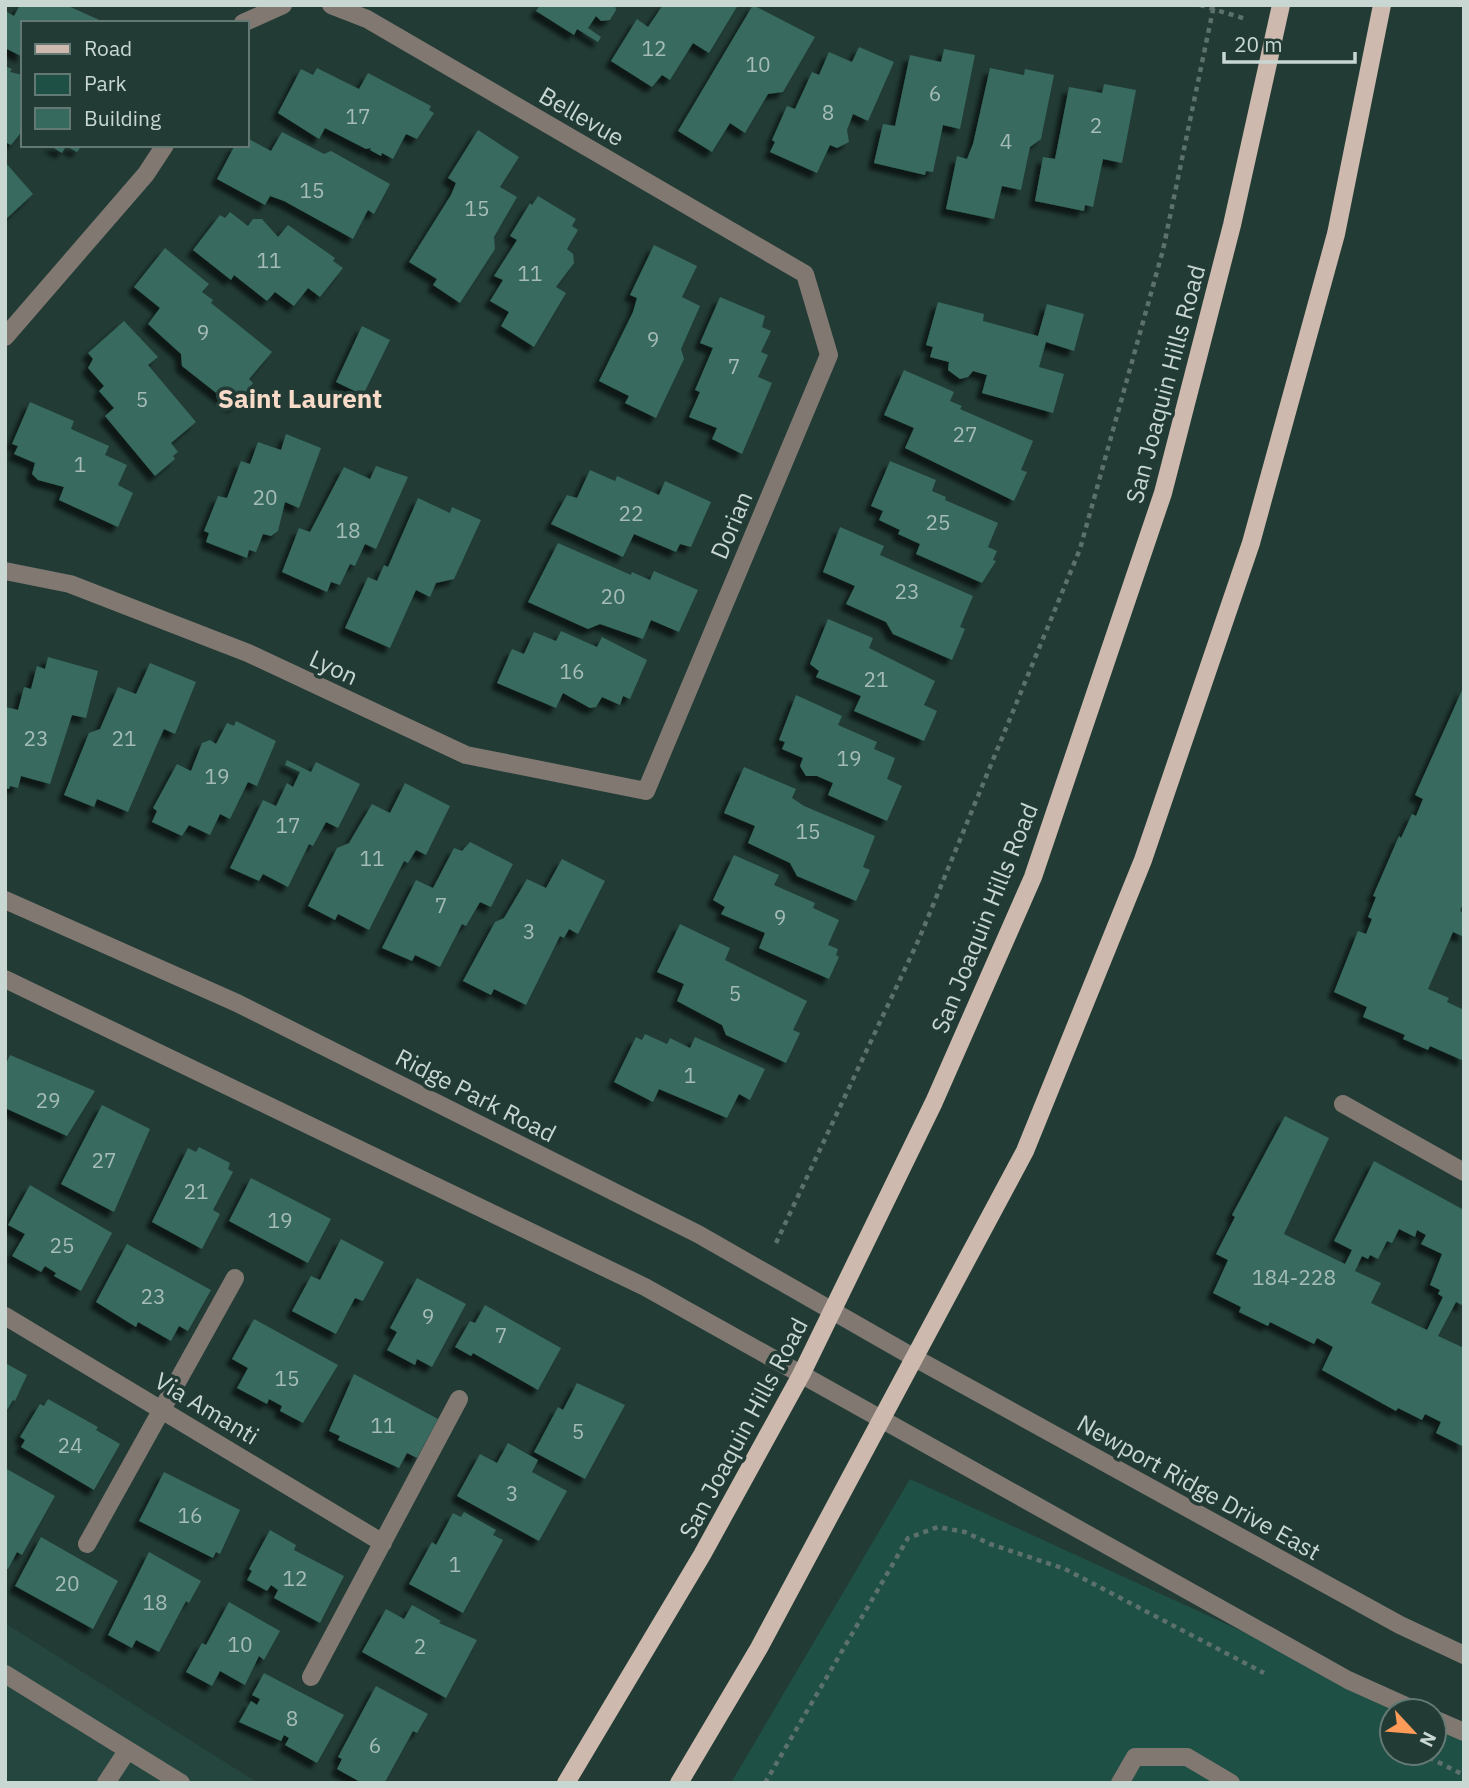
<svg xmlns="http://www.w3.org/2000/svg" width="1469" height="1788" viewBox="0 0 1469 1788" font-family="'IBM Plex Sans',sans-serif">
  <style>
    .built { fill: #24463e }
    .green { fill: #1f5045 }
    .building { fill: #376a5e; fill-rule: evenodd; filter: url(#shadow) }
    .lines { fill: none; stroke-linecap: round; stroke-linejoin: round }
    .path { stroke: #5c716c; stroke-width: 4.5; stroke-dasharray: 5 5; stroke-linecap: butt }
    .minor { stroke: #817872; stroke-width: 18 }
    .major { stroke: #cdb9ad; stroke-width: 18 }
    .labels { text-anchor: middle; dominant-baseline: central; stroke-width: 7; stroke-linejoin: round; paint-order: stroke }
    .number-label { font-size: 21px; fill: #a4bcb5 }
    .street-label { font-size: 24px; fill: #c8d7d2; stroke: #223b35 }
    .neighbourhood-label { font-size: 26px; font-weight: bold; fill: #f7dac8; stroke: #223b35 }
  </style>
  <defs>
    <filter id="shadow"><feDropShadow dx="-6" dy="6" stdDeviation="2" flood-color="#0009"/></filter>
  </defs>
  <rect width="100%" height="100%" fill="#223b35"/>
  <!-- built -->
  <path class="built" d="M5,1623L258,1783H5Z"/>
  <!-- green -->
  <path class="green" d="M910,1479L1416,1711H1392V1753H1434V1719L1464,1733V1783H731Z"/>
  <!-- building -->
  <path class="building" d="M20,5H66L106,23H23V57L5,48V16L7,12L14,16Z
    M540,5H615L616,10L610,20L601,21L596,16L588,28L601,37L598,42L577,29L574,35L536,11Z
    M663,5H738L709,53L693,43L670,80L662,75L652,87L611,61L637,19L648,27Z
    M753,5L815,37L783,92L768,94L745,133L730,123L712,152L678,131Z
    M859,47L894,62L868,121L853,114L847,130L849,142L837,148L830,145L817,173L770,152L775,142L772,140L787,106L795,109L812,72L819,75L829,52L852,62Z
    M944,49L975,55L960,129L943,125L933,172L926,171L925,175L874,163L883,124L895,126L910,55L941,62Z
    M5,66L12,69L10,72L23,75V130L11,145L5,142Z
    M317,68L359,89L368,73L431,106L429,110L434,113L417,139L406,134L393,159L382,153L381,156L370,150L371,148L366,149L325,128L319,139L278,113L301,69L313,75Z
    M990,68L1024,75L1025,69L1054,75L1041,139L1030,147L1021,190L1002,186L994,219L946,209L957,156L967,159L973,144Z
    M1104,84L1136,90L1122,163L1103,159L1093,207L1085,205L1084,211L1035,201L1043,157L1055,159L1069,87L1102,93Z
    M478,130L519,157L500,187L517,197L494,237L495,249L460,303L433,285L437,279L409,262L451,195L456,183L448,178Z
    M282,132L324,154L331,151L390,184L374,214L368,210L353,239L284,201L270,196L265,205L217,179L235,145H247V138L271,151Z
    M49,145H82L77,152L66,146L62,153Z
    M5,162L33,194L5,220Z
    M538,196L576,219L572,226L578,230L567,249L573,254L574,263L556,287L566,293L534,347L501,326L509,312L490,301L503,280L494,276L517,240L510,236L530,203L532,205Z
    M230,212L248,226L253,219H262L278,237L288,225L335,258L333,261L343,268L320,297L308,288L294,306L275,292L267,301L234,275L231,280L193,250L220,215L225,218Z
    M654,245L697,266L682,297L700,306L681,349L684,359L656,418L625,403L629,396L599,381L633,312L637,298L630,295Z
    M165,248L209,284L202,292L213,300L211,303L272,352L249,379L253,383L234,407L182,366L181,354L148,324L160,308L134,287Z
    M720,297L765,316L762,327L771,331L761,352L768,355L758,377L772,383L742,454L712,439L717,428L689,417L700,392L695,390L713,348L700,343Z
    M938,302L984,314L983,321L1038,336L1047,304L1084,314L1074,351L1046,342L1039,367L1064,374L1053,413L982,393L987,375L973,371L968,377L960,379L948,370L949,362L930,357L933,347L926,345Z
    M124,321L158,357L148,365L196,422L171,443L178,452L173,456L175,459L155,476L105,416L114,408L99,391L104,386L88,368L93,359L88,353Z
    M362,326L390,340L363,395L336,382Z
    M904,370L954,392L950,401L962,406L960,409L1033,441L1021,470L1027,472L1014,501L905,448L914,428L884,415Z
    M30,402L74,421L71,429L109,446L105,455L127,465L118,485L133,493L118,527L59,500L64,487L38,480L32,474L35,463L14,454L18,446L12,444Z
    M286,434L321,448L299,508L285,502L278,531L271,536L263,534L256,552L249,550L247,558L206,542L209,533L204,531L218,496L227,498L241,461L250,464L258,442L281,450Z
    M890,461L936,480L932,491L946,497L945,500L998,523L988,547L997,551L993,560L996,561L982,583L916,554L920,544L898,534L900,530L879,520L883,511L871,506Z
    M376,466L408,477L376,549L365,544L355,566L350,564L340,585L331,582L327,592L282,572L299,528L310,532L344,467L370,479Z
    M590,470L615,481L617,476L659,495L665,481L711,502L691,547L680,544L676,552L634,534L623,557L551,524L567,495L577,498Z
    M418,498L450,513L452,507L481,520L454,579L436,583L430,597L416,590L390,648L345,628L368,577L377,581L384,565L388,567Z
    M840,527L884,546L880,555L973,596L960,627L965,629L952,660L893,634L886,622L846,604L855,586L823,572Z
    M558,543L631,575L632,572L650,580L654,571L698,590L679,632L651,620L643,639L600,624L588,629L528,602Z
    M828,619L873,638L869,648L935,681L924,705L937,711L924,741L854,711L861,696L816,677L819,671L810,664Z
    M561,631L597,647L602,637L647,660L630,699L623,696L620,705L602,697L596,707L590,708L563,693L556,708L497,683L512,649L524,654L534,632L556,641Z
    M48,657L98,671L86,718L72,715L50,784L21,776L18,788L10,786L9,789L5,788L6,707L18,710L24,687L31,689L37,666L45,669Z
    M150,663L196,682L175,734L164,729L158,742L128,812L97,799L94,807L64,795L89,733L100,729L118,687L136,694Z
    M1464,686V901L1460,911L1464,913V937L1453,932L1428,989L1449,998L1447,1002L1464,1010V1061L1430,1046L1428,1050L1403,1039L1405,1035L1363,1017L1367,1007L1334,992L1358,931L1366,934L1372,919L1368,917L1376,897L1373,896L1399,836L1401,838L1412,814L1416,816L1423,799L1415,795Z
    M796,695L842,716L838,725L877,742L874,749L895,758L887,779L902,786L887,821L828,795L833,783L817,776H806L800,766L803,758L782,749L785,742L779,740Z
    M236,721L276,741L257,786L248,782L230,819L220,814L210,835L189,825L182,836L152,822L157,811L153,808L177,764L191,771L202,743L210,740L216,744L227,723L234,726Z
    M287,760L311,772L316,762L360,784L338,828L326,822L313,846L309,844L288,887L263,874L259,881L230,868L263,800L276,806L287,783L293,787L300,772L285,765Z
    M744,767L796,789L792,798L804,806L875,836L863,867L870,870L856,901L797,876L790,863L748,843L755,826L724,813Z
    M405,783L450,806L426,855L416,850L408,863L404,861L369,930L338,914L335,920L308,906L337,848L349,843L372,804L390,813Z
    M470,842L513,864L491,907L480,902L466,926L462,924L440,967L415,955L412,961L382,948L416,880L433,888L454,848L462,851Z
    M734,855L779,875L774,885L815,903L813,908L839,920L828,945L838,949L836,955L839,957L829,979L759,948L765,933L721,914L725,907L713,900Z
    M562,859L605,881L578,934L569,929L564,938L560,936L526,1005L494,989L491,995L463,981L495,922L504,918L527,879L546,888Z
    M680,924L730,948L725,960L807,1001L793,1030L800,1033L786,1063L726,1035L722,1025L677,1001L684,984L657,972Z
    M645,1034L667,1044L670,1038L690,1048L695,1037L765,1069L750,1100L739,1094L727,1118L659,1089L653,1102L614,1082L636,1037L642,1040Z
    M10,1055L95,1091L67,1136L5,1108V1066Z
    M102,1105L150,1129L114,1212L61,1184Z
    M1285,1116L1329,1138L1284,1234L1345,1264L1352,1250L1334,1241L1374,1161L1464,1210V1306L1456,1302L1438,1336L1464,1348V1447L1436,1433L1441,1422L1425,1414L1422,1420L1398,1408L1396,1411L1322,1370L1333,1347L1317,1338L1314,1344L1270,1322L1268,1326L1239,1312L1241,1307L1213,1293L1228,1260L1216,1254L1235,1217L1232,1215ZM1399,1229L1415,1237L1417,1230L1426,1235L1421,1244L1442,1254L1430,1285L1440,1290L1438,1294L1443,1297L1427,1330L1371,1303L1381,1283L1355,1271L1362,1256L1368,1259L1370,1255L1378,1259L1387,1241L1392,1243Z
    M199,1147L230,1163L228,1169L233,1172L213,1210L220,1214L202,1249L152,1222L188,1148L196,1152Z
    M251,1178L331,1219L308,1263L229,1221Z
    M30,1185L112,1233L81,1291L54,1276L56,1273L45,1266L41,1272L12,1256L25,1234L8,1225Z
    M341,1239L384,1262L363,1301L355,1298L336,1334L292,1311L311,1276L320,1280Z
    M127,1244L211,1290L188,1331L179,1326L171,1341L138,1322L136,1327L96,1302Z
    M417,1278L466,1304L432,1367L417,1359L415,1365L387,1350L397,1332L390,1328Z
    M485,1305L561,1348L538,1390L473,1353L471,1356L455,1347L470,1321L475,1323Z
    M254,1319L338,1365L303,1423L280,1411L282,1406L269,1399L267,1404L237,1388L248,1368L232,1359Z
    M5,1363L27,1375L15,1401L13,1400L5,1413Z
    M354,1374L438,1419L417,1458L407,1453L399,1468L338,1440L340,1436L329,1431Z
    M577,1383L625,1405L585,1479L534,1452L558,1407L563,1410Z
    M48,1399L98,1427L96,1430L120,1444L94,1490L21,1447L25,1440L20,1437L40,1404L44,1406Z
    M508,1443L538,1460L532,1472L567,1491L539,1541L457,1496L480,1454L497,1463Z
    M5,1468L55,1496L22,1555L17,1552L8,1569L5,1568Z
    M164,1472L240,1510L220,1554L216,1552L213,1558L139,1521Z
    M464,1512L496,1530L493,1535L503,1540L463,1613L409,1584L432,1542L436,1545L453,1513L461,1517Z
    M270,1530L296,1545L294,1550L344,1576L320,1623L274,1598L278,1590L271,1585L267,1591L247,1580L252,1571L249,1569Z
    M41,1537L118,1581L93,1629L15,1586Z
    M149,1552L201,1581L189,1603L186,1601L159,1652L136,1640L132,1648L108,1635Z
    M229,1602L280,1631L264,1660L259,1656L245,1685L220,1671L212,1686L186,1672L202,1643L206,1645Z
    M412,1605L441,1621L439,1623L477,1640L446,1698L362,1652L386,1609L404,1619Z
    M264,1673L344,1715L317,1763L285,1745L289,1738L284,1735L281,1741L239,1722L251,1701L257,1705L260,1699L252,1695Z
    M376,1686L428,1714L417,1733L413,1731L385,1782L362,1783L337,1769L342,1759L338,1757Z"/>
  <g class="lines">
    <!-- path -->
    <path class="path" d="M1200,5L1246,19
      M776,1243L919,939L1080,549L1163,250L1214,5
      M1381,1733L1392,1739
      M1420,1753L1464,1775
      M765,1783L908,1538L938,1527L965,1532L990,1544L1065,1569L1264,1673"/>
    <!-- minor -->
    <path class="minor" d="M243,23L283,5
      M5,337L146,174L165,145
      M5,571L70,584L248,653L466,755L646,791L829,355L805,274L367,19L331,5
      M5,900L237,1003L698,1234L913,1357L1400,1625L1464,1655
      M5,979L645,1287L1348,1680L1417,1711
      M1343,1104L1464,1172
      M5,1316L383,1543
      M87,1544L235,1278
      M5,1674L181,1783
      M311,1677L459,1399
      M1434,1719L1464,1732
      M106,1783L127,1751
      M1120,1783L1135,1757H1187L1231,1783"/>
    <!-- major -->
    <path class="major" d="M566,1783L702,1555L801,1375L934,1102L1033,877L1163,493L1232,225L1281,5
      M679,1783L759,1648L1025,1151L1143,860L1251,543L1336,234L1382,5"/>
  </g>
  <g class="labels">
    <!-- number labels -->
    <g class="number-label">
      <text x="654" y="48">12</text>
      <text x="758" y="64">10</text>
      <text x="935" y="93">6</text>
      <text x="828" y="112">8</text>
      <text x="358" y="116">17</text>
      <text x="1096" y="125">2</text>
      <text x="1006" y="141">4</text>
      <text x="312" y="190">15</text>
      <text x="477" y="208">15</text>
      <text x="269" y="260">11</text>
      <text x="530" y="273">11</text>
      <text x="203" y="332">9</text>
      <text x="653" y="339">9</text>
      <text x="734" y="366">7</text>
      <text x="142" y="399">5</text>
      <text x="965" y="434">27</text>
      <text x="80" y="464">1</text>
      <text x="265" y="497">20</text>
      <text x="631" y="513">22</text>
      <text x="938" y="522">25</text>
      <text x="348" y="530">18</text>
      <text x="907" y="591">23</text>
      <text x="613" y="596">20</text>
      <text x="572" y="671">16</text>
      <text x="876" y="679">21</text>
      <text x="36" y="738">23</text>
      <text x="124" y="738">21</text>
      <text x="849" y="758">19</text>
      <text x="217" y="776">19</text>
      <text x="288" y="825">17</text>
      <text x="808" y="831">15</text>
      <text x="372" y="858">11</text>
      <text x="441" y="905">7</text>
      <text x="780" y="917">9</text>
      <text x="529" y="931">3</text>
      <text x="735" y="993">5</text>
      <text x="690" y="1075">1</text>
      <text x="48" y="1100">29</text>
      <text x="104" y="1160">27</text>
      <text x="196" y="1191">21</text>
      <text x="280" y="1220">19</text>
      <text x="62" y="1245">25</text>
      <text x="1294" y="1277">184-228</text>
      <text x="153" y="1296">23</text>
      <text x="428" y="1316">9</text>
      <text x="501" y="1335">7</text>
      <text x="287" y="1378">15</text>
      <text x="383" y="1425">11</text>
      <text x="578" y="1431">5</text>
      <text x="70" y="1445">24</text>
      <text x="512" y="1493">3</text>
      <text x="190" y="1515">16</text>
      <text x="455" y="1564">1</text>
      <text x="295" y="1578">12</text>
      <text x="67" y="1583">20</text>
      <text x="155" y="1602">18</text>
      <text x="240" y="1644">10</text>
      <text x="420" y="1646">2</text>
      <text x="292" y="1718">8</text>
      <text x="375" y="1745">6</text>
    </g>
    <!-- street labels -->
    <g class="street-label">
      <text transform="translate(582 116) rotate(30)">Bellevue</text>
      <text transform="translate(1165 384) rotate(-75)">San Joaquin Hills Road</text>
      <text transform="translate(731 525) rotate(-67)">Dorian</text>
      <text transform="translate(334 667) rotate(25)">Lyon</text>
      <text transform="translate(984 918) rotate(-68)">San Joaquin Hills Road</text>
      <text transform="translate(476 1095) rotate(27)">Ridge Park Road</text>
      <text transform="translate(207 1408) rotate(31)">Via Amanti</text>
      <text transform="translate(743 1428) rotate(-62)">San Joaquin Hills Road</text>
      <text transform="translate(1199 1487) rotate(29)">Newport Ridge Drive East</text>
    </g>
    <!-- neighbourhood labels -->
    <g class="neighbourhood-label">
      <text x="300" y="398">Saint Laurent</text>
    </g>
  </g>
  <!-- border -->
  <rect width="1469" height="1788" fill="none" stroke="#c8d7d2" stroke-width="14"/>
  <!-- legend -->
  <rect x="21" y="21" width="228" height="126" fill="#223b35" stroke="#647974" stroke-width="2"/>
  <rect x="35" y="44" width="35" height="10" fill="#cdb9ad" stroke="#647974" stroke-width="2"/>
  <text x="84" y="56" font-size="21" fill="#c8d7d2">Road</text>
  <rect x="35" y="74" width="35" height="21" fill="#1f5045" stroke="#647974" stroke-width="2"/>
  <text x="84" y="91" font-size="21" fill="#c8d7d2">Park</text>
  <rect x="35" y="108" width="35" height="21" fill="#376a5e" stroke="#647974" stroke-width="2"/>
  <text x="84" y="126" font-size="21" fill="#c8d7d2">Building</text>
  <!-- north arrow -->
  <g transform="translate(1413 1732) rotate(116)"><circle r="33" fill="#223b35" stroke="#647974" stroke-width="2"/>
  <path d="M0-5L12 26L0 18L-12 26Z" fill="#fe9b59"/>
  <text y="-10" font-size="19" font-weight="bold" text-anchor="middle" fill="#c8d7d2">N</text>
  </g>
  <!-- scale -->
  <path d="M1224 52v10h131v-10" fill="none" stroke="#c8d7d2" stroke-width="3.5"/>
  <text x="1234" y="52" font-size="21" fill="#c8d7d2" stroke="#223b35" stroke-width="5" paint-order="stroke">20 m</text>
</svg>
